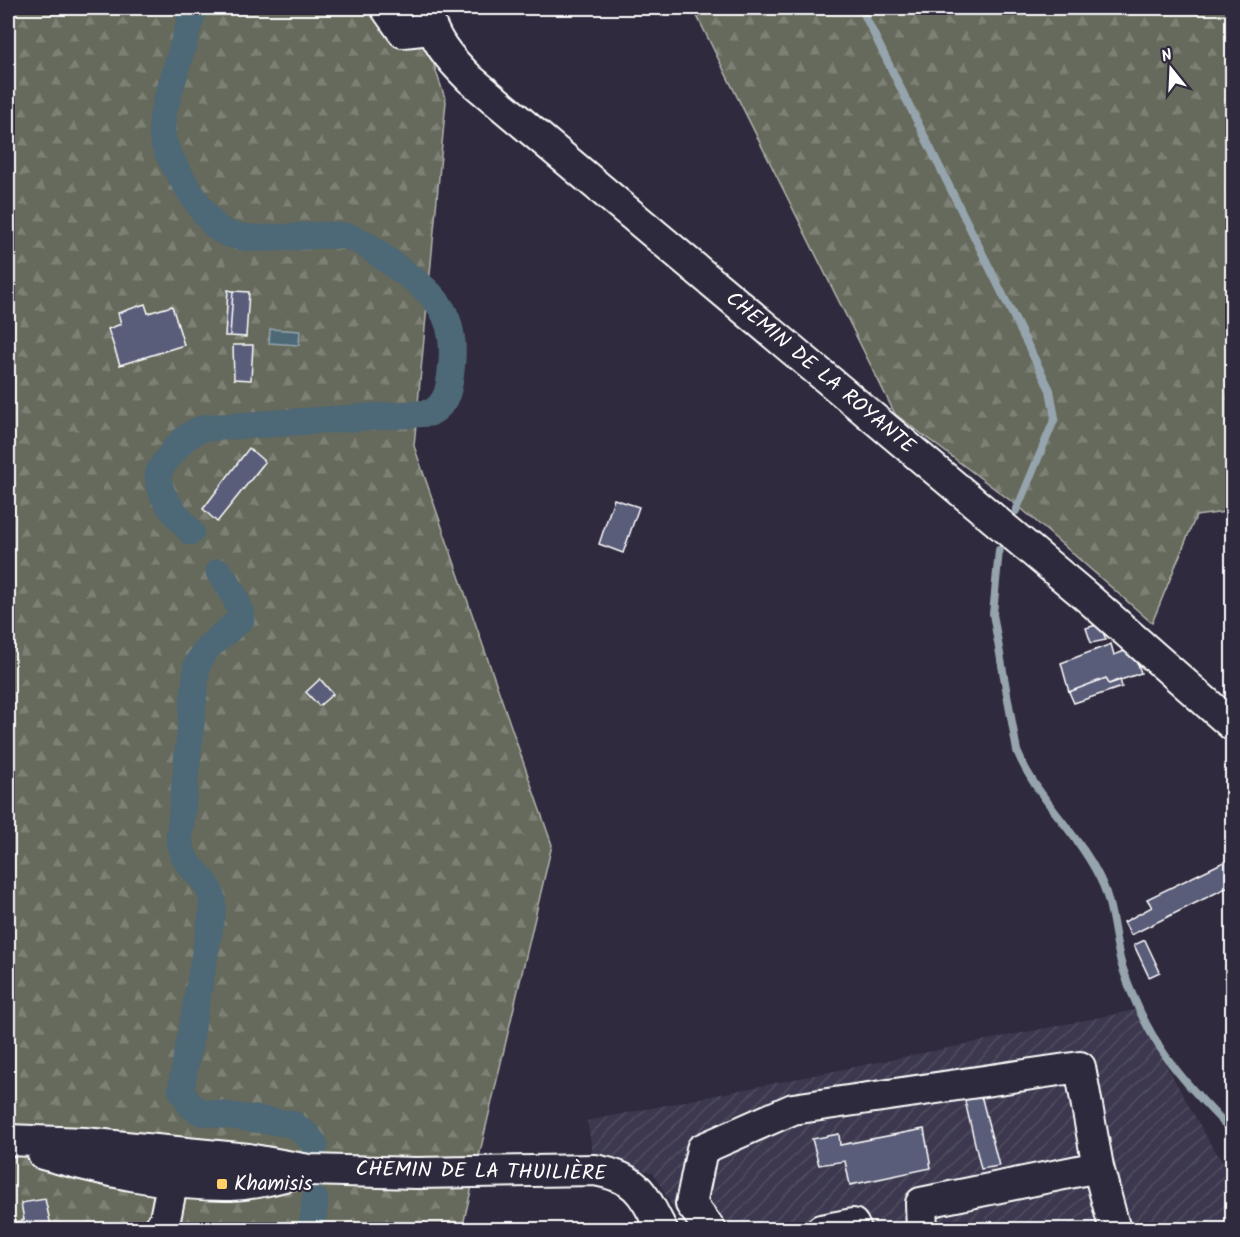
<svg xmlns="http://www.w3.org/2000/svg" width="1240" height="1237" viewBox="0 0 1240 1237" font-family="Kalam,sans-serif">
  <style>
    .industrial { fill: url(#industrial-furrows) }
    .forest { fill: url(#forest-firs); stroke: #b2b4ae; stroke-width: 1.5 }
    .water { fill: #4e6776; stroke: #95a4ad; stroke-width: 1.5 }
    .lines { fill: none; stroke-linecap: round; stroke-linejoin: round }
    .stream { stroke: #95a4ad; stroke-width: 8 }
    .canal { stroke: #4e6776; stroke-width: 27 }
    .building { fill: #5a5d7a; stroke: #fff; stroke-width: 1.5 }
    .minor-casing { stroke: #fff; stroke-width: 34 }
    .minor { stroke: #2f2a3d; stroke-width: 30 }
    .poi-dot { fill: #ffd166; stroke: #2f2a3d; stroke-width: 2 }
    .labels { text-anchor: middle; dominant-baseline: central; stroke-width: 4.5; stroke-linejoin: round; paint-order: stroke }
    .street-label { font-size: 21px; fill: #fff; stroke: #2f2a3d }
    .poi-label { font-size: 21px; fill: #fff; stroke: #2f2a3d; text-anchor: start }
  </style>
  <defs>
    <pattern id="industrial-furrows" width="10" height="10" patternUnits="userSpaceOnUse" patternTransform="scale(1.5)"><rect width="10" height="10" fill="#3c394f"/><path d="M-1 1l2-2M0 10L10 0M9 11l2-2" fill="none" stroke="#504d61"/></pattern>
    <pattern id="forest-firs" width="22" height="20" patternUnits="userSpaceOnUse" patternTransform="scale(1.5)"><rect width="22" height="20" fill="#666a5c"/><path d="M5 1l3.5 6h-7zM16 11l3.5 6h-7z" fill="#7d8074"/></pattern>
  </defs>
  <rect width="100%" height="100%" fill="#2f2a3d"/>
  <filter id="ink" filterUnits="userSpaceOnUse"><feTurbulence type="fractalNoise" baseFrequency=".0167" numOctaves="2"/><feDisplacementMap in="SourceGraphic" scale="12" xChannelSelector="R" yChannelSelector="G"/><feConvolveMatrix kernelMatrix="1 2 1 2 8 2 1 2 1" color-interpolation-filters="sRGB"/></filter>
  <g filter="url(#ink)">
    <!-- industrial -->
    <path class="industrial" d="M1135,1010L1210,1143L1232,1176V1229H685L653,1173L593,1155L587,1121Z"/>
    <!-- forest -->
    <path class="forest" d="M8,8H415L446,101L414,446L552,845L462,1229H8Z
      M693,8H1232V511L1196,516L1152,623L1023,510L895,414Z"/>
    <!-- water -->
    <path class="water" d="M270,329L300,331L299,345L269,343Z"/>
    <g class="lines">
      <!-- stream -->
      <path class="stream" d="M863,8L865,16L1050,390L1055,418L1016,511
        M999,550L993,614L1017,751C1037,800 1082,836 1103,885C1114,910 1114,940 1122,966C1146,1040 1178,1077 1232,1131"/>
      <!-- canal -->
      <path class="canal" d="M191,532C179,517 154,494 159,472C161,466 168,458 172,453C181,440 190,433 204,428L430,413C450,403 450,381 452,361C456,306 428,290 388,261C375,251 361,239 345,236C312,231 244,248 219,229C205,219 173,165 166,149C161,137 161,126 163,113L194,8
        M219,572C229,587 240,600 241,619L206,649L197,665L179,841C181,848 184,858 188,863C203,882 212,883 213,909L181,1089L190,1105L201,1112L293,1124L308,1136L315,1145
        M312,1230L315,1200"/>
    </g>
    <!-- building -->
    <path class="building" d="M228,290L233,291L230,336H225Z
      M233,291L249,292L246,337L230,336Z
      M145,304L148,313L172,306L184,345L120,365L108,329L121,324L118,313Z
      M233,345H253L251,380L234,379Z
      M249,448L265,462L217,522L203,509Z
      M614,499L639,507L623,553L599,544Z
      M1100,624L1106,640L1091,643L1086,628Z
      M1111,644L1114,655L1133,648L1141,673L1109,684L1106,678L1069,692L1061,663Z
      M1106,678L1109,684L1120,679L1122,687L1074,703L1069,692Z
      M320,679L333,694L319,706L306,692Z
      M1232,858V885L1131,935L1124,922L1152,907L1147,899Z
      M1145,940L1160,972L1149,977L1134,945Z
      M980,1091L999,1166L981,1169L963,1093Z
      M924,1129L931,1168L850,1185L845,1161L819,1165L812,1139L839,1134L840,1145Z
      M45,1199L52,1230H8V1224L24,1220L21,1203Z"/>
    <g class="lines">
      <defs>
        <path id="minor" d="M386,8L403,32L431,29
          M425,8C434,40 446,55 470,79L1088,598L1232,725
          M8,1140L84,1143L248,1159L309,1170L416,1173L595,1170C638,1178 643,1193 662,1230
          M43,1154C102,1170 169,1186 231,1185C255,1184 277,1178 300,1172
          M1098,1167L1115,1230
          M158,1230L165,1219L176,1164
          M711,1230L691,1204L702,1149L793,1109L1080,1067L1098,1167L921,1203L922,1230
          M821,1230L853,1224L856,1230"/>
      </defs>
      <!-- minor casing -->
      <use href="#minor" class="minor-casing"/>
      <!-- minor -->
      <use href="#minor" class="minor"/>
    </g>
  </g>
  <!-- markers -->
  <rect class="poi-dot" x="216" y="1178" width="12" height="12" rx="3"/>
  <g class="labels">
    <!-- street labels -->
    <g class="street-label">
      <text transform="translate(820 373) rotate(40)">CHEMIN DE LA ROYANTE</text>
      <text transform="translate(481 1172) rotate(1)">CHEMIN DE LA THUILIÈRE</text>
    </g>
    <!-- poi labels -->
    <g class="poi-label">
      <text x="234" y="1184">Khamisis</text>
    </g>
  </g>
  <!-- margin -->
  <rect width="1240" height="1237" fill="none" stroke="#2f2a3d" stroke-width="30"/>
  <rect x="15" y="15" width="1210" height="1207" fill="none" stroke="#fff" stroke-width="2" filter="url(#ink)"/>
  <!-- north arrow -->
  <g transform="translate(1171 69) rotate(342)" stroke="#2f2a3d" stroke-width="4.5" paint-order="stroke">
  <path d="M0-4.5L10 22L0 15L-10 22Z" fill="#ffffff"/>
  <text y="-9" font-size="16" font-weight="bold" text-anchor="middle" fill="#ffffff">N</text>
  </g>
</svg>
